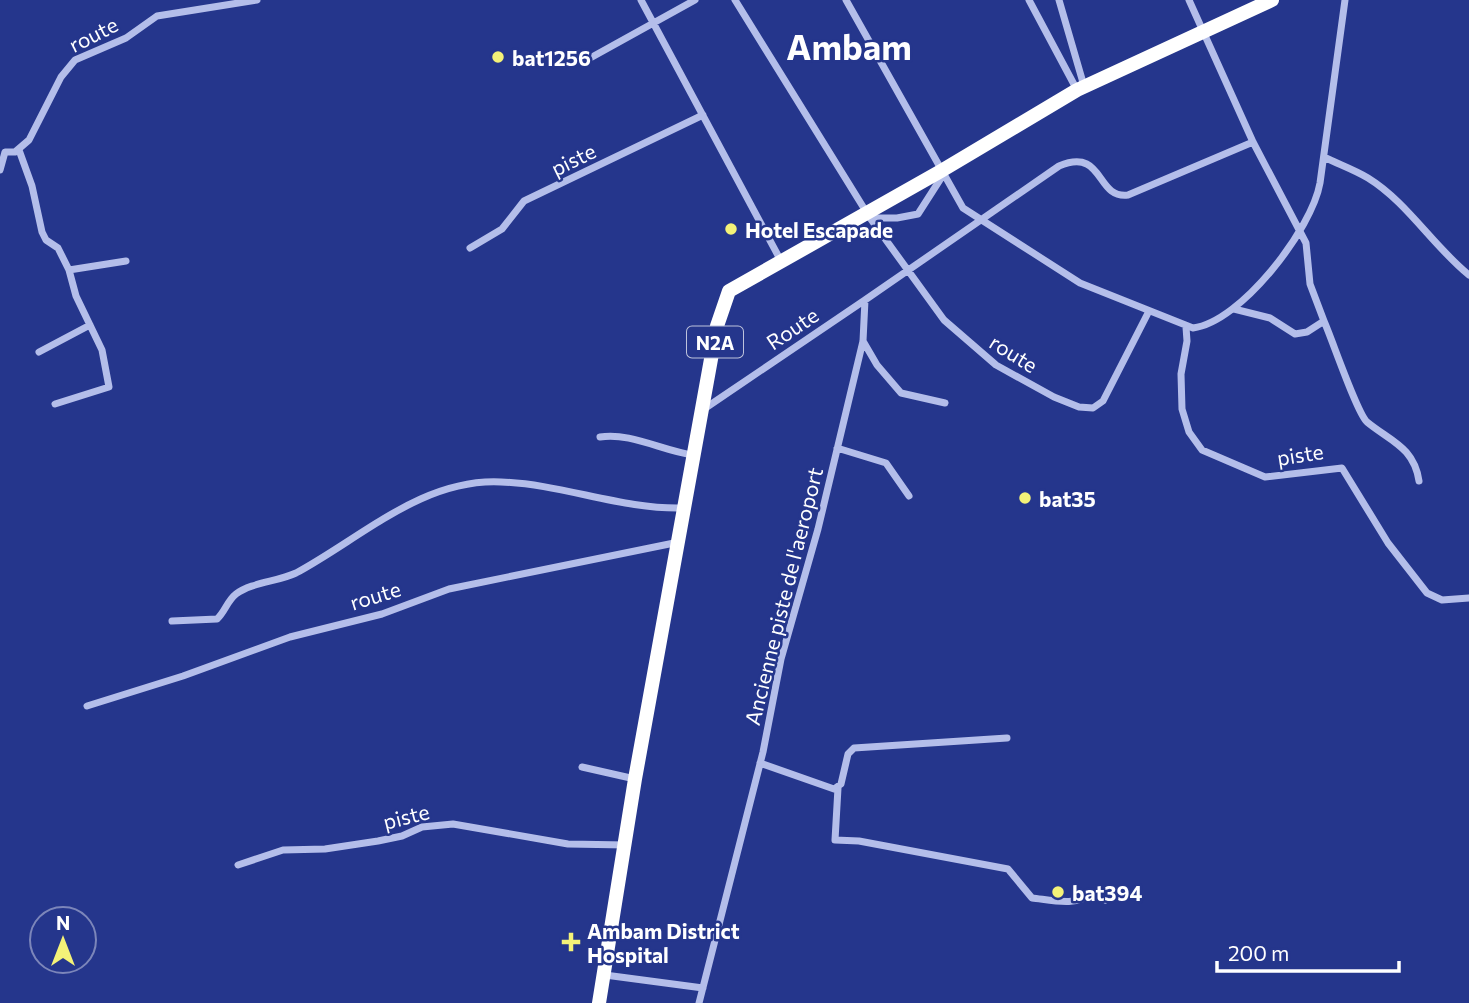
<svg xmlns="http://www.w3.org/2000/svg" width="1469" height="1003" viewBox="0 0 1469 1003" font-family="Commissioner,sans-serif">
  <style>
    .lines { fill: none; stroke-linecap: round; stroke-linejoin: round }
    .street { stroke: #b4beea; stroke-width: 7 }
    .highway { stroke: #fff; stroke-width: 14 }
    .poi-dot { fill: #f4f278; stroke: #25368c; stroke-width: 2.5 }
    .labels { text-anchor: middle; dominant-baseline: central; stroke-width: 5; stroke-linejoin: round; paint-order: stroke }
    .shield { fill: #25368c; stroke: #bec3dc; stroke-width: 2 }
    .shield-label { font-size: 19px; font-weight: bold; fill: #fff }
    .street-label { font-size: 21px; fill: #fff; stroke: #25368c }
    .poi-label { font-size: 21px; font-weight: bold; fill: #fff; stroke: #25368c; text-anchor: start }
    .town-label { font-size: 35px; font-weight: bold; fill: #fff; stroke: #25368c }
  </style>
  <rect width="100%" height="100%" fill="#25368c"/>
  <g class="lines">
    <!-- street -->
    <path class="street" d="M641,0L781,261
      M735,0L870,218L944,320L996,365L1054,397L1079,407L1093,408L1103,401L1149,311
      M846,0L963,208L1080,283L1193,328C1241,322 1312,229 1320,183L1345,0
      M1029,0L1077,90
      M1059,0L1084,86
      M1189,0L1253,142L1306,243L1310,284L1324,321L1307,332L1295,334L1270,318L1234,309
      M583,62L695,0
      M19,150L32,186L42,232L46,240L58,248L69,270L76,296L102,350L109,387L55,404
      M1324,157C1338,164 1355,170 1368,178C1407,202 1433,246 1469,275
      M0,170L5,152H15L29,140L61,77L75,60L126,38L157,16L257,0
      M870,218H897L918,214L943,175
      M470,248L502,229L524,201L703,115
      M69,270L126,261
      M1324,321C1332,339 1357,413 1367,422C1390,441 1414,447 1419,481
      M1186,327L1187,341L1181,374L1182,409L1189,432L1202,450L1265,477L1342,468L1388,543L1427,593L1442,600L1469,598
      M863,341L877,365L901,393L945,403
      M39,352L90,325
      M704,409L865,300
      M600,437C630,432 663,451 693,455
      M837,448L886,463L909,496
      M172,621L217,619C225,612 227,601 236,594C252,582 277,582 296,573C361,538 423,478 501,482C563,484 622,510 684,508
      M87,706L183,676L290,637L382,614L449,589L679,542
      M760,763L834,789L841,784L848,754L854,748L1007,738
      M582,767L635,779
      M838,788L835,840L859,841L1008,869L1032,898C1051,900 1077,907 1092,893L1105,900
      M238,865L283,850L325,849L378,841L402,836L422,827L453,824L568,844L626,845
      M605,975L703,988
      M699,1003L763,752L781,659L818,529L863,341L865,300L1059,166C1105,147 1095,199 1128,195L1253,142"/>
    <!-- highway -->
    <path class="highway" d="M599,1003L635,779L717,326L729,291L941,171L1077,90L1272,0"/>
  </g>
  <!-- markers -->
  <g class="poi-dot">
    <circle cx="498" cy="57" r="7"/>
    <circle cx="731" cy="229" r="7"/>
    <circle cx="1025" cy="498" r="7"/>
    <circle cx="1058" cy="892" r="7"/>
    <path d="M567.5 931.5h7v7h7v7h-7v7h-7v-7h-7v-7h7z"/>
  </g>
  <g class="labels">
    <!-- shield labels -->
    <rect class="shield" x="687" y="326.5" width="56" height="31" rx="5"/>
    <g class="shield-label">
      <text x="715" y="342">N2A</text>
    </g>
    <!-- street labels -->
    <g class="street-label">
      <text transform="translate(93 34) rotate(-27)">route</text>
      <text transform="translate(573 159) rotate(-26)">piste</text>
      <text transform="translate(792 328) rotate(-34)">Route</text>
      <text transform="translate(1014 353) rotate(32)">route</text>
      <text transform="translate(1300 454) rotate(-9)">piste</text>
      <text transform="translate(375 595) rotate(-17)">route</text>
      <text transform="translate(783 596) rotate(-76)">Ancienne piste de l'aeroport</text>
      <text transform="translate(406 816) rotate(-14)">piste</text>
    </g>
    <!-- poi labels -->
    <g class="poi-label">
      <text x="512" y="57">bat1256</text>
      <text x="745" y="229">Hotel Escapade</text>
      <text x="1039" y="498">bat35</text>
      <text x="1072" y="892">bat394</text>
      <text x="587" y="930">Ambam District<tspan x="587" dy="24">Hospital</tspan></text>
    </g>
    <!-- town labels -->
    <g class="town-label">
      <text x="849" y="45">Ambam</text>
    </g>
  </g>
  <!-- north arrow -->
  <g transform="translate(63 940)"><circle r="33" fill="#25368c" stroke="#7c86ba" stroke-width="2"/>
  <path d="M0-5L12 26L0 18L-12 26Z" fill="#f4f278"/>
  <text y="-10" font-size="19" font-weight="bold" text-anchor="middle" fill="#ffffff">N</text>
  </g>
  <!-- scale -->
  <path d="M1217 961v10h182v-10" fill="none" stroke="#ffffff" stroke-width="3.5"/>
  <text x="1228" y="961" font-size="21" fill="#ffffff" stroke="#25368c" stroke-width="5" paint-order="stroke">200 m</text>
</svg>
